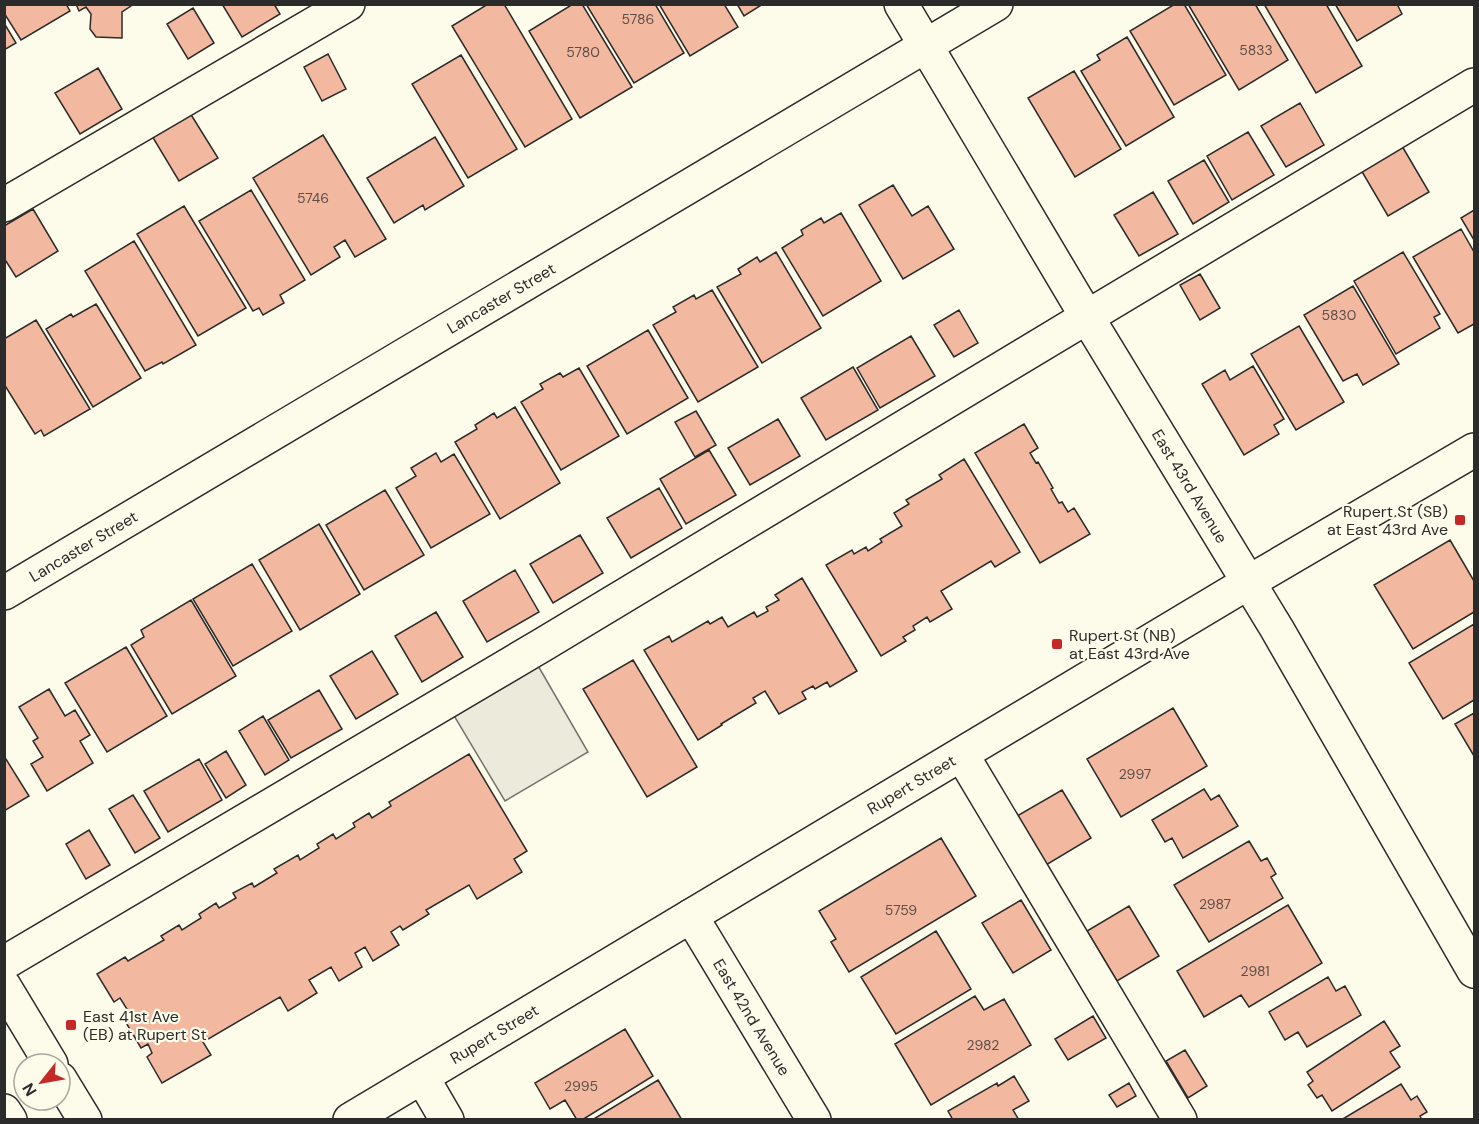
<svg xmlns="http://www.w3.org/2000/svg" width="1479" height="1124" viewBox="0 0 1479 1124" font-family="'DM Sans',sans-serif">
  <style>
    .parking { fill: #eceadb; stroke: #74746e; stroke-width: 1.5 }
    .building { fill: #f2b8a0; stroke: #2b2b2b; stroke-width: 1.5 }
    .lines { fill: none; stroke-linecap: round; stroke-linejoin: round }
    .minor-casing { stroke: #2b2b2b; stroke-width: 36 }
    .major-casing { stroke: #2b2b2b; stroke-width: 36 }
    .minor { stroke: #fdfbea; stroke-width: 33 }
    .major { stroke: #fdfbea; stroke-width: 33 }
    .poi-dot { fill: #c62828; stroke: #fdfbea; stroke-width: 2 }
    .labels { text-anchor: middle; dominant-baseline: central; stroke-width: 4.5; stroke-linejoin: round; paint-order: stroke }
    .number-label { font-size: 14px; fill: #5d4e48 }
    .street-label { font-size: 16px; fill: #2b2b2b; stroke: #fdfbea }
    .poi-label { font-size: 16px; fill: #2b2b2b; stroke: #fdfbea; text-anchor: start }
  </style>
  <rect width="100%" height="100%" fill="#fdfbea"/>
  <!-- parking -->
  <path class="parking" d="M537,664L588,752L505,801L453,714Z"/>
  <!-- building -->
  <path class="building" d="M4,4H66L70,11L21,40L4,13Z
    M76,4H134L122,12V38L96,37L90,29L91,14L86,7L79,11Z
    M222,4H274L280,14L242,37Z
    M488,4H504L572,119L525,147L452,26Z
    M573,4H582L632,87L580,118L529,31Z
    M586,4H655L684,53L634,83Z
    M659,4H724L738,27L690,56Z
    M737,4H763L744,16Z
    M1175,4H1184L1226,75L1174,105L1130,31Z
    M1188,4H1255L1288,60L1239,90Z
    M1264,4H1326L1362,66L1316,93Z
    M1335,4H1397L1402,14L1357,41Z
    M193,8L214,43L188,59L167,24Z
    M4,23L16,43L4,50Z
    M1127,37L1174,117L1126,146L1081,71L1100,60L1097,55Z
    M328,54L346,89L322,101L304,67Z
    M461,55L517,149L468,178L412,84Z
    M98,68L122,109L80,134L55,93Z
    M1074,71L1121,149L1075,177L1028,98Z
    M1300,103L1324,145L1286,167L1261,126Z
    M190,113L218,158L179,181L152,136Z
    M1248,132L1274,175L1232,200L1207,156Z
    M323,135L386,239L355,257L345,240L334,247L340,257L311,275L253,178Z
    M435,137L464,186L425,210L423,205L394,223L367,178Z
    M1402,146L1429,192L1388,216L1361,170Z
    M1204,160L1229,202L1193,224L1168,181Z
    M893,185L912,216L928,206L954,249L903,279L859,205Z
    M251,190L305,280L280,295L284,303L263,315L259,308L253,311L199,221Z
    M1153,192L1178,234L1139,256L1114,215Z
    M184,206L246,308L198,336L137,234Z
    M33,209L58,251L16,277L4,258V226Z
    M1474,210V240L1461,218Z
    M841,213L881,281L823,316L782,248L803,235L801,230L821,218L824,223Z
    M1461,229L1474,252V324L1458,333L1413,257Z
    M134,241L196,345L163,364L162,362L145,371L85,271Z
    M776,252L821,328L762,363L717,287L741,274L738,269L757,257L760,262Z
    M1403,252L1440,314L1434,317L1440,328L1396,354L1354,281Z
    M1200,274L1220,308L1200,320L1180,285Z
    M1353,286L1399,364L1363,385L1357,374L1343,381L1304,315Z
    M712,290L758,367L698,402L653,325L676,312L673,307L694,295L696,299Z
    M96,304L141,378L93,407L46,329L71,314L73,317Z
    M959,310L978,343L954,357L934,325Z
    M36,320L90,409L44,436L41,430L35,434L4,384V339Z
    M1299,326L1344,402L1296,430L1251,354Z
    M648,330L688,398L627,434L587,366Z
    M911,336L935,376L880,408L857,368Z
    M1253,366L1284,419L1274,425L1279,434L1244,455L1202,384L1225,370L1230,380Z
    M853,367L878,410L826,440L801,398Z
    M579,368L619,436L561,470L521,402L543,389L540,384L560,373L563,377Z
    M515,407L560,483L500,519L455,442L477,429L475,425L494,413L497,418Z
    M696,411L716,445L695,457L675,422Z
    M778,419L800,456L750,485L728,448Z
    M1024,424L1038,448L1030,453L1036,463L1038,462L1053,488L1051,489L1059,503L1062,502L1068,512L1074,508L1090,534L1040,563L975,453Z
    M709,450L736,495L686,524L660,479Z
    M436,453L441,462L454,454L490,514L431,548L396,488L416,476L411,468Z
    M964,459L1020,552L995,567L991,561L941,591L952,609L930,622L927,617L913,626L915,630L903,637L906,641L881,656L826,565L852,550L854,554L866,547L868,551L882,542L880,539L902,526L894,513L909,504L906,500L942,479L939,475Z
    M659,488L682,528L631,558L607,518Z
    M385,490L424,555L364,590L326,525Z
    M319,524L360,594L300,630L259,560Z
    M580,535L603,573L553,603L530,564Z
    M1450,540L1474,581V612L1413,649L1374,585Z
    M252,564L292,631L233,666L193,599Z
    M515,570L539,612L487,642L463,601Z
    M802,578L857,671L830,687L827,682L815,689L813,686L802,692L806,699L779,714L765,691L753,698L756,703L721,724L722,725L698,740L644,650L669,636L672,642L708,621L710,624L722,617L728,627L754,612L757,617L768,611L766,607L779,600L775,595Z
    M191,600L236,676L172,714L131,645L144,637L141,630Z
    M436,612L463,657L422,682L395,636Z
    M1474,624V700L1443,719L1409,663Z
    M126,647L167,716L107,752L65,683Z
    M372,651L398,694L356,719L330,676Z
    M633,660L697,767L647,797L583,689Z
    M49,689L65,716L75,710L90,735L80,741L93,763L47,791L31,764L43,757L33,741L38,738L19,707Z
    M319,690L342,729L291,758L268,720Z
    M1173,708L1207,766L1121,817L1087,759Z
    M1474,713V756L1455,724Z
    M263,716L289,760L265,775L239,731Z
    M226,751L246,785L226,798L205,764Z
    M469,754L527,851L514,859L522,872L477,899L469,885L426,910L429,914L403,930L400,926L391,932L399,945L373,961L365,947L355,953L362,967L339,981L331,967L309,980L317,993L288,1011L280,997L203,1042L211,1055L162,1083L147,1057L152,1053L148,1044L141,1048L125,1021L132,1017L120,998L114,1002L97,974L125,957L128,961L164,940L161,936L179,925L182,930L201,918L199,914L216,903L219,908L236,898L233,893L252,883L254,887L277,873L274,869L298,855L300,860L319,848L317,844L333,834L336,839L355,827L353,823L369,813L372,818L391,806L389,802Z
    M4,756L29,796L4,811Z
    M199,759L222,800L168,832L144,791Z
    M1204,789L1211,800L1219,795L1238,826L1183,858L1172,838L1165,842L1152,820Z
    M1062,790L1091,838L1046,865L1017,816Z
    M133,795L160,838L135,853L109,809Z
    M89,830L110,865L86,879L66,844Z
    M941,838L976,896L849,972L831,942L836,939L819,911Z
    M1249,841L1261,861L1267,858L1276,874L1271,877L1283,898L1209,942L1174,885Z
    M1021,900L1051,950L1013,973L982,923Z
    M1288,905L1322,963L1249,1007L1241,995L1204,1017L1177,971Z
    M1129,906L1159,956L1117,981L1087,931Z
    M936,931L971,989L896,1034L861,977Z
    M1328,977L1336,991L1345,986L1361,1015L1307,1047L1298,1032L1285,1040L1269,1012Z
    M975,996L984,1010L1004,999L1031,1045L931,1105L895,1044Z
    M1093,1016L1106,1038L1068,1060L1055,1039Z
    M1384,1021L1400,1046L1390,1052L1400,1067L1332,1111L1322,1095L1317,1098L1308,1085L1313,1081L1307,1072Z
    M625,1029L653,1076L582,1120H577L565,1100L550,1109L535,1083Z
    M1185,1050L1207,1086L1188,1098L1166,1061Z
    M1014,1076L1029,1101L1013,1110L1019,1120H953L948,1111L997,1083L998,1086Z
    M658,1080L682,1120H592Z
    M1129,1083L1136,1096L1117,1107L1109,1095Z
    M1401,1084L1411,1100L1417,1096L1427,1112L1420,1116L1422,1120H1341Z"/>
  <g class="lines">
    <defs>
      <g id="minor">
        <path id="s1" d="M901,4L1087,317L1277,629L1474,971"/>
        <path d="M4,205L348,4"/>
        <path id="s2" d="M4,593L996,4"/>
        <path d="M962,755L1180,1120"/>
        <path id="s3" d="M691,916L814,1120"/>
        <path d="M4,963L544,644L1087,317L1474,85"/>
        <path d="M422,1077L447,1120"/>
        <path id="s4" d="M350,1120L1249,582L1474,450"/>
      </g>
      <path id="major" d="M4,986L51,1064
        M60,1079L85,1120
        M4,1111L10,1120"/>
    </defs>
    <!-- minor casing -->
    <use href="#minor" class="minor-casing"/>
    <!-- major casing -->
    <use href="#major" class="major-casing"/>
    <!-- minor -->
    <use href="#minor" class="minor"/>
    <!-- major -->
    <use href="#major" class="major"/>
  </g>
  <!-- markers -->
  <g class="poi-dot">
    <rect x="1454" y="514" width="12" height="12" rx="3"/>
    <rect x="1051" y="638" width="12" height="12" rx="3"/>
    <rect x="65" y="1019" width="12" height="12" rx="3"/>
  </g>
  <g class="labels">
    <!-- number labels -->
    <g class="number-label">
      <text x="638" y="19">5786</text>
      <text x="1256" y="50">5833</text>
      <text x="583" y="52">5780</text>
      <text x="313" y="198">5746</text>
      <text x="1339" y="315">5830</text>
      <text x="1135" y="774">2997</text>
      <text x="1215" y="904">2987</text>
      <text x="901" y="910">5759</text>
      <text x="1255" y="971">2981</text>
      <text x="983" y="1045">2982</text>
      <text x="581" y="1086">2995</text>
    </g>
    <!-- street labels -->
    <g class="street-label">
      <text stroke="none"><textPath href="#s2" startOffset="578">Lancaster Street</textPath></text>
      <text stroke="none"><textPath href="#s1" startOffset="562">East 43rd Avenue</textPath></text>
      <text stroke="none"><textPath href="#s2" startOffset="92">Lancaster Street</textPath></text>
      <text stroke="none"><textPath href="#s4" startOffset="654">Rupert Street</textPath></text>
      <text stroke="none"><textPath href="#s3" startOffset="118">East 42nd Avenue</textPath></text>
      <text stroke="none"><textPath href="#s4" startOffset="168">Rupert Street</textPath></text>
    </g>
    <!-- poi labels -->
    <g class="poi-label">
      <text x="1448" y="511" text-anchor="end">Rupert St (SB)<tspan x="1448" dy="18">at East 43rd Ave</tspan></text>
      <text x="1069" y="635">Rupert St (NB)<tspan x="1069" dy="18">at East 43rd Ave</tspan></text>
      <text x="83" y="1016">East 41st Ave<tspan x="83" dy="18">(EB) at Rupert St</tspan></text>
    </g>
  </g>
  <!-- border -->
  <rect width="1479" height="1124" fill="none" stroke="#2b2b2b" stroke-width="12"/>
  <!-- north arrow -->
  <g transform="translate(42 1082) rotate(239)"><circle r="28" fill="#fdfbea" stroke="#a9a89e" stroke-width="1.5"/>
  <path d="M0-4.5L10 22L0 15L-10 22Z" fill="#c62828"/>
  <text y="-9" font-size="16" font-weight="bold" text-anchor="middle" fill="#2b2b2b">N</text>
  </g>
</svg>
